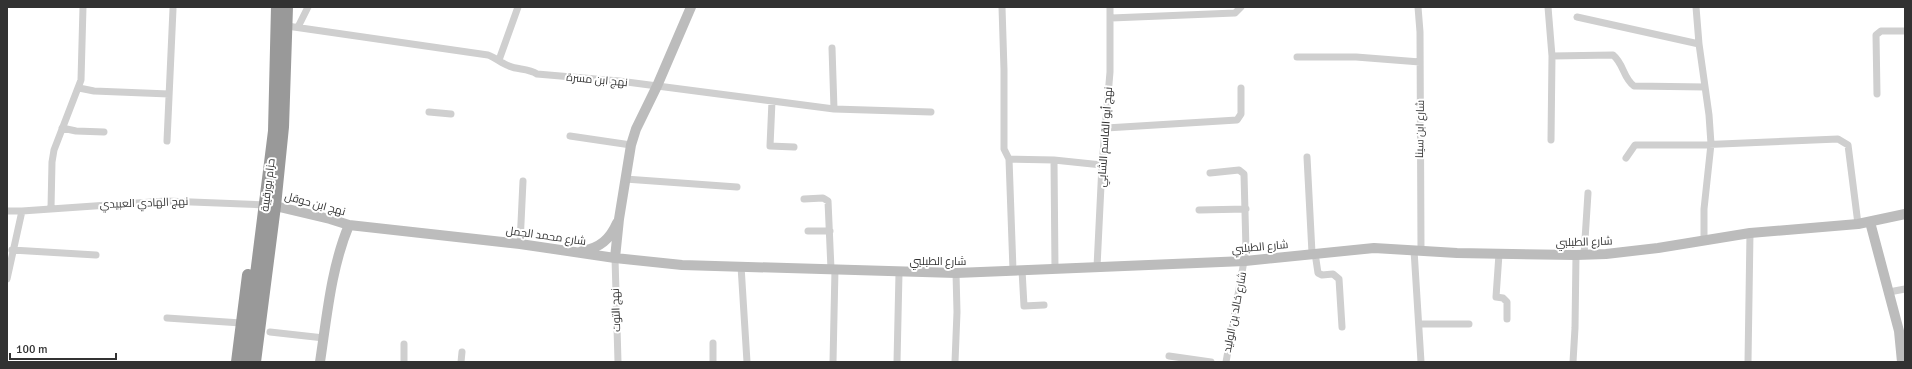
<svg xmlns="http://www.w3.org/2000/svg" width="1912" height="369" viewBox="0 0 1912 369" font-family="Signika,Cairo,sans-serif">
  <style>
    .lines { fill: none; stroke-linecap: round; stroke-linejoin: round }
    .street { stroke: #cfcfcf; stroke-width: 7 }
    .secondary { stroke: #bcbcbc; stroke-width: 10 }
    .highway { stroke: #999; stroke-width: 12 }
    .labels { text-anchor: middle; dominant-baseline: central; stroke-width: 4; stroke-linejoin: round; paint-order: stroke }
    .street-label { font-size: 11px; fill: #323232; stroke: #fff }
  </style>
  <rect width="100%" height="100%" fill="#fff"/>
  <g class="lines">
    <!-- street -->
    <path class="street" d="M1002,7L1004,70V149L1009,159L1013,270
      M1418,7L1420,32L1421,250
      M1548,7L1552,56L1551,140
      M1696,7L1699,44L1709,115L1711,144L1704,209V240
      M1577,17L1699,44
      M1111,18L1235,13L1241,7
      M287,26L488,55C496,58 501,63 509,66C518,70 528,68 537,74L619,81L834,109L931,112
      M298,27L308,7
      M832,48L834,109
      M1552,56L1613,55C1624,64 1623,78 1634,86L1705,87
      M1297,57H1356L1420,62
      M499,60L518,7
      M79,88L94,91L169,94
      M1877,94L1876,35L1881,31H1905
      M772,101L770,146L794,147
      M429,112L451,114
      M62,128L76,131L104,132
      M1106,128L1237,120L1241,114V88
      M570,136L631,145
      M167,141L173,9
      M1307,157L1312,253
      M1626,158L1635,145H1697L1838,139L1848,145L1858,224
      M1009,159L1054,160L1102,165
      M1054,160L1055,269
      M1210,173L1239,170L1244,174L1246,250L1226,362
      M625,179L737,187
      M804,199L823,198L828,201L831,269
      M51,208L52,162L54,150L81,80L83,7
      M1199,210L1246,209
      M7,211H22
      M808,231H830
      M520,244L523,181
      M12,250L96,255
      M1414,250L1421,362
      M1315,253L1318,273L1322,275L1333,274L1339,279L1342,327
      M1499,254L1496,297L1503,298L1507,302V319
      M1584,255L1588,193
      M615,258L618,362
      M741,266L747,362
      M1097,267L1102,165L1110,72V7
      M1022,270L1024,306L1044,305
      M7,279L22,211L166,201L266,205
      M1889,292L1905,289
      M167,318L241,323
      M1420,324H1469
      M270,332L324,338
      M713,343V362
      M404,344V362
      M1169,356L1211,362
      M461,362L462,352
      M833,362L835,269
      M897,362L899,273
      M955,362L957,312L956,273
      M1573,362L1575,328L1576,255
      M1748,362L1750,233"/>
    <!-- secondary -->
    <path class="secondary" d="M275,206L330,219L349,225
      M1870,222L1899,331L1902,362
      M582,251C600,248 610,239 617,223
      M615,258L682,265L956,273L1245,261L1374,248L1457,253L1576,255L1606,254L1658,248L1750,233L1858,224L1905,214
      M320,362C327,316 331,268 349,225L520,244L615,258L619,219L631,145L636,129L657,86L691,7"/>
    <!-- highway -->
    <path class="highway" d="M237,362L248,275
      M245,362L274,131L277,7
      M255,362L275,206L283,127L287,7"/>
  </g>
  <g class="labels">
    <!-- street labels -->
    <g class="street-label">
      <text transform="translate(597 80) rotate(5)">نهج ابن مسرة</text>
      <text transform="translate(1420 129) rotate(-89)">شارع ابن سينا</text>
      <text transform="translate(1105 137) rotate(-86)">نهج أبو القاسم الشابي</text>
      <text transform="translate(268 185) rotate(-83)">حزام بورقيبة</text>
      <text transform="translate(144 203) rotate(-2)">نهج الهادي العبيدي</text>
      <text transform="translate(315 204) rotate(15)">نهج ابن حوقل</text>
      <text transform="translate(546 236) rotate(8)">شارع محمد الجمل</text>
      <text transform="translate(1584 242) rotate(-2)">شارع الطبلبي</text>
      <text transform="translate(1260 247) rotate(-5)">شارع الطبلبي</text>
      <text x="938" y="261">شارع الطبلبي</text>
      <text transform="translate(616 310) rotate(-92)">نهج التوت</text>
      <text transform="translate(1235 312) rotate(-79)">شارع خالد بن الوليد</text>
    </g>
  </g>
  <!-- border -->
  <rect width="1912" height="369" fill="none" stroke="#323232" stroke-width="16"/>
  <!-- scale -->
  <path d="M10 353v6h106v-6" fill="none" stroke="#323232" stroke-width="2"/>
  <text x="16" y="353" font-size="12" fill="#323232" stroke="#ffffff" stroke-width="3" paint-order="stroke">100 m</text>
</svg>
